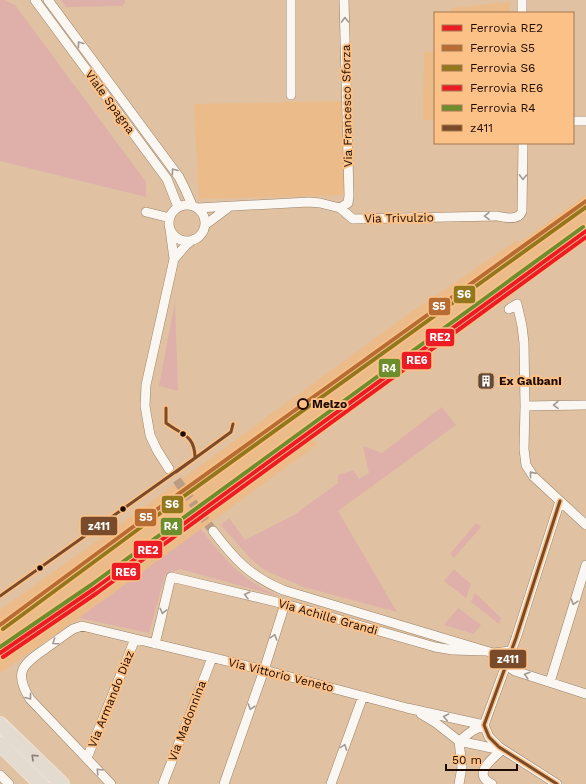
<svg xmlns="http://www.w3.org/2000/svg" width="586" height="784" viewBox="0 0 586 784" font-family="'Work Sans',sans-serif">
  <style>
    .built { fill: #ecbb8a }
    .green { fill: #dfb0a9 }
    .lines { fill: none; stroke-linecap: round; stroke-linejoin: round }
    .street-tunnel { stroke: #b99c82; stroke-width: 9; stroke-dasharray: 9 4.5; stroke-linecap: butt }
    .street-casing { stroke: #9a8268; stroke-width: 10 }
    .primary-casing { stroke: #f1e3d5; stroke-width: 16 }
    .street { stroke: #faf6f1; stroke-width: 9 }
    .primary { stroke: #e3dad0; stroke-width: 14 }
    .rail { stroke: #b8b0a9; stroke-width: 3; stroke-dasharray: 5 5; stroke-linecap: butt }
    .bus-1-casing { stroke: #fbc187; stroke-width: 6 }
    .bus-1 { stroke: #7a4b2a; stroke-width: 3 }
    .rail-1-casing { stroke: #fbc187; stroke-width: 7 }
    .rail-2-casing { stroke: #fbc187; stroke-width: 7 }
    .rail-3-casing { stroke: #fbc187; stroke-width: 7 }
    .rail-4-casing { stroke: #fbc187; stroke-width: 7 }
    .rail-5-casing { stroke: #fbc187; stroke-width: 7 }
    .rail-1 { stroke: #ed1c24; stroke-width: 4 }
    .rail-2 { stroke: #b66c32; stroke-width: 4 }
    .rail-3 { stroke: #93771d; stroke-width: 4 }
    .rail-4 { stroke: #ed1c24; stroke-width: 4 }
    .rail-5 { stroke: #6c8e2c; stroke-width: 4 }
    .oneway { stroke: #a29891 }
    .oneway2 { stroke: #8a7c72 }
    .stop-dot { fill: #fbc187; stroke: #1e0a00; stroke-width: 2 }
    .bus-dot { fill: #1e0a00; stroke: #fbc187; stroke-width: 1.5 }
    .labels { text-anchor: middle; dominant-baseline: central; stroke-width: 4; stroke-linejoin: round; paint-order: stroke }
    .street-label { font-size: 12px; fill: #1e0a00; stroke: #fbc187 }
    .poi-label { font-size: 12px; font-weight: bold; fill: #1e0a00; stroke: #fbc187; text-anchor: start }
    .stop-label { font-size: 12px; font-weight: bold; fill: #1e0a00; stroke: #fbc187; text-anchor: start }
    .line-badge { stroke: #fbc187; stroke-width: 1.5 }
    .badge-label { font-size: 11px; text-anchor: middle; font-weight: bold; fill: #fff }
  </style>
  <rect width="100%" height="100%" fill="#e0c1a2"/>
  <!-- built -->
  <path class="built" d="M510,2V13H451V8Z
    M424,52H435V120H423Z
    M343,101L348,195L199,199L194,104Z
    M586,195V237L312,438L317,445L79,618L0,673V610L108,533L400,320L517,240L519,243Z"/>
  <!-- green -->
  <path class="green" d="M0,0H4L15,5L146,182V197L0,161Z
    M61,0H125V3L122,6L66,7Z
    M175,302L178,391L159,386Z
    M442,407L456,425L338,511L397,612L304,587L271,573L262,568L249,557L221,525L229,518L245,540L294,515L338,483V475L353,470L359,479L369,473L363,446L382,453Z
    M476,523L481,527L454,558L450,554Z
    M201,529C226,561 242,581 281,597L180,569L165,575L149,633L79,618Z
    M454,569L471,584L466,598L444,581Z
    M475,593L501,618L499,624L471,602Z
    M458,608L481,625L474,634L444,625Z"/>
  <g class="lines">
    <!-- street-tunnel -->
    <path class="street-tunnel" d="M169,469L213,531"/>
    <defs>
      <path id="street" d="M35,0L167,179L178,207
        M48,0L179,177L185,189L192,205
        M522,0V13
        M291,95V0
        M573,121H586
        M169 223a18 18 0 1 1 36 0a18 18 0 1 1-36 0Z
        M197,208L309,202L320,203L340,208L353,219L497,216C505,218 519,221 522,211L523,143
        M340,208L348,203L349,196L344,0
        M146,212L170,218
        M205,225L229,207
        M174,259L186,245L194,239
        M509,309L517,304L522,326L524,343L525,406L524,449L526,465L533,476L586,525
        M525,406L586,405
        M169,469L157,450L150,435L145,406L146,385L174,259L170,229
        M213,531C235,560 250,576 283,590L486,651L494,653L511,651
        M155,644L171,577L285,604L435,647L453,650L486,651
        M494,653L506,665L515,671L586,694
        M550,682L586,565
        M421,714L436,723L459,741L501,750
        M459,741L472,731L484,725
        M87,758L135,639
        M0,775L9,784
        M111,784L30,699C13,672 23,664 45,649C55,642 64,635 73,629L82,626L264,670L407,708L484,725
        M163,784L212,658
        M224,784L264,670L285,604
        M331,784L363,696
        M459,784L462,767L459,741
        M492,784C471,774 493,758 502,750
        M557,784L499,747L489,737L484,725L516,638L560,501"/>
      <path id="primary" d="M0,724L62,784
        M0,744L41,784"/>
    </defs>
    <!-- street casing -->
    <use href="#street" class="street-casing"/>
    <!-- primary casing -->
    <use href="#primary" class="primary-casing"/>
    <!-- street -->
    <use href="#street" class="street"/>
    <!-- primary -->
    <use href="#primary" class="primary"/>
    <!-- rail -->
    <path class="rail" d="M77,576L145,518"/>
    <defs>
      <path id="bus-1" d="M176,472L231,432L233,424
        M0,596L195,458C195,435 182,435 166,423V408
        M557,784L499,747L489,737L484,725L516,638L560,501"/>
    </defs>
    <!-- bus-1 casing -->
    <use href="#bus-1" class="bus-1-casing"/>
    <!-- bus-1 -->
    <use href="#bus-1" class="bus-1"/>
    <defs>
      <path id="rail-1" d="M0,653L94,589L586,231"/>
      <path id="rail-2" d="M0,625L145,518L586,201"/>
      <path id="rail-3" d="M3,629L148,522L586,207"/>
      <path id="rail-4" d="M3,657L97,593L586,237"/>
      <path id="rail-5" d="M0,647L91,585L583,227"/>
    </defs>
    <!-- rail-1 casing -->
    <use href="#rail-1" class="rail-1-casing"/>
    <!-- rail-2 casing -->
    <use href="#rail-2" class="rail-2-casing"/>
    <!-- rail-3 casing -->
    <use href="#rail-3" class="rail-3-casing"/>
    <!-- rail-4 casing -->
    <use href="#rail-4" class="rail-4-casing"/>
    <!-- rail-5 casing -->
    <use href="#rail-5" class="rail-5-casing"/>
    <!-- rail-1 -->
    <use href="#rail-1" class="rail-1"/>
    <!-- rail-2 -->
    <use href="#rail-2" class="rail-2"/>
    <!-- rail-3 -->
    <use href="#rail-3" class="rail-3"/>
    <!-- rail-4 -->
    <use href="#rail-4" class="rail-4"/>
    <!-- rail-5 -->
    <use href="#rail-5" class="rail-5"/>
  </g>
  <!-- one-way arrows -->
  <defs><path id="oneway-chevron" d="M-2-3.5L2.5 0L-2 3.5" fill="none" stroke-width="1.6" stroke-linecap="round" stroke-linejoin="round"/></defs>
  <g class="oneway">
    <use href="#oneway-chevron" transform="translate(345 20) rotate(-91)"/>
    <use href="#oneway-chevron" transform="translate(80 44) rotate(-127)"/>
    <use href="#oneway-chevron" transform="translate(174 171) rotate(-127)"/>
    <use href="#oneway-chevron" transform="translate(523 177) rotate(91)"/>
    <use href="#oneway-chevron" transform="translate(487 216) rotate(179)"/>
    <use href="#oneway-chevron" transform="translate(556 405) rotate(179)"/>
    <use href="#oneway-chevron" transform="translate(532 474) rotate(-129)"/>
    <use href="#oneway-chevron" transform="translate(247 595) rotate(-166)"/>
    <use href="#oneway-chevron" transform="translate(574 602) rotate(107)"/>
    <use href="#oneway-chevron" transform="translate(163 611) rotate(104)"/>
    <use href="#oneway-chevron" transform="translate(274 637) rotate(-73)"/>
    <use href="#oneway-chevron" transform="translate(55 642) rotate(145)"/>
    <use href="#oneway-chevron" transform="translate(527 675) rotate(-163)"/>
    <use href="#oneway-chevron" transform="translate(29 697) rotate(52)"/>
    <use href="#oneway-chevron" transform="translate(251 707) rotate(109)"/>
    <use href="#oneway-chevron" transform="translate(446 717) rotate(-168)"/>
    <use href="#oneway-chevron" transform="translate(344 747) rotate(-70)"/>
    <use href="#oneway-chevron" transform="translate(99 771) rotate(-133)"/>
  </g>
  <use class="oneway2" href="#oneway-chevron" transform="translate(34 757) rotate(-136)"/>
  <!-- icons -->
  <defs>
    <symbol id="building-square" viewBox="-11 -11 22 22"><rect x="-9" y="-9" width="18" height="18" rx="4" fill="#624a39" stroke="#fbc187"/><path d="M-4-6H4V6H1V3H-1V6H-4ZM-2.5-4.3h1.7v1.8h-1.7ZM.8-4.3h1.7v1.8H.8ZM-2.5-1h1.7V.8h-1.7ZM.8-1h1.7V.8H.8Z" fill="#fff"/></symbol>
  </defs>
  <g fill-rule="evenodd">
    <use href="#building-square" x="476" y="371" width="20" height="20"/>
  </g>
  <!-- markers -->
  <circle class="stop-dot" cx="303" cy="404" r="5"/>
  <g class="bus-dot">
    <circle cx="183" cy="434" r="3.5"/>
    <circle cx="123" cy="509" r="3.5"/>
    <circle cx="40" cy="568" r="3.5"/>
  </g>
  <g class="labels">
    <!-- street labels -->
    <g class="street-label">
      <text transform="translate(110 102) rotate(54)">Viale Spagna</text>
      <text transform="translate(347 106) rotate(-91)">Via Francesco Sforza</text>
      <text transform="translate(399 218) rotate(-1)">Via Trivulzio</text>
      <text transform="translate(328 617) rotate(16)">Via Achille Grandi</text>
      <text transform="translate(281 675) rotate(14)">Via Vittorio Veneto</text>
      <text transform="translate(111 699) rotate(-68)">Via Armando Diaz</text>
      <text transform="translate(187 721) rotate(-69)">Via Madonnina</text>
    </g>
    <!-- poi labels -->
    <g class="poi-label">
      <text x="499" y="381">Ex Galbani</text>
    </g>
    <!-- stop labels -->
    <g class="stop-label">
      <text x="312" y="404">Melzo</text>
    </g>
  </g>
  <g class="line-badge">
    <rect x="453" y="285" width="23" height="19" rx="4" fill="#93771d"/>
    <rect x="428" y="297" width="23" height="19" rx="4" fill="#b66c32"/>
    <rect x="425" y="328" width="30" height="19" rx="4" fill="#ed1c24"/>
    <rect x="401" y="351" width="31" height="19" rx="4" fill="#ed1c24"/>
    <rect x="378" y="358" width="23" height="20" rx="4" fill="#6c8e2c"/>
    <rect x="161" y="495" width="23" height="19" rx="4" fill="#93771d"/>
    <rect x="134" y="508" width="23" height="19" rx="4" fill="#b66c32"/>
    <rect x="80" y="516" width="38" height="20" rx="4" fill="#7a4b2a"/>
    <rect x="160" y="517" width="23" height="19" rx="4" fill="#6c8e2c"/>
    <rect x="133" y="540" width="30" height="19" rx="4" fill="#ed1c24"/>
    <rect x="111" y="562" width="30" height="19" rx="4" fill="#ed1c24"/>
    <rect x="489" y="649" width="38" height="20" rx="4" fill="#7a4b2a"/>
  </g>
  <g class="badge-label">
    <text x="464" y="298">S6</text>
    <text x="439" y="310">S5</text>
    <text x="440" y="341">RE2</text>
    <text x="417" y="364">RE6</text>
    <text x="389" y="372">R4</text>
    <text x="172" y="508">S6</text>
    <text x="146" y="521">S5</text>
    <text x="99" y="530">z411</text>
    <text x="171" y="530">R4</text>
    <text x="148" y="554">RE2</text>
    <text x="126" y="576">RE6</text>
    <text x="508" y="663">z411</text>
  </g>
  <!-- legend -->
  <rect x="434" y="12" width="140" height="132" fill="#fbc187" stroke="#a37851"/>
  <rect x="442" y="25" width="20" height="6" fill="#ed1c24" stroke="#a37851"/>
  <text x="470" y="32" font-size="12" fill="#1e0a00">Ferrovia RE2</text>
  <rect x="442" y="45" width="20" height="6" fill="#b66c32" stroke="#a37851"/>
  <text x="470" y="52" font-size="12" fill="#1e0a00">Ferrovia S5</text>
  <rect x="442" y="65" width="20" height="6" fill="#93771d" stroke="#a37851"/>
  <text x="470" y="72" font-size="12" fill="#1e0a00">Ferrovia S6</text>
  <rect x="442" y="85" width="20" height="6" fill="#ed1c24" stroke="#a37851"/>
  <text x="470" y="92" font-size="12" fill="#1e0a00">Ferrovia RE6</text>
  <rect x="442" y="105" width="20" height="6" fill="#6c8e2c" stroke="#a37851"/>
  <text x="470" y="112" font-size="12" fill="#1e0a00">Ferrovia R4</text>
  <rect x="442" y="125" width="20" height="6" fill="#7a4b2a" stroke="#a37851"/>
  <text x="470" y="132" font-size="12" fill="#1e0a00">z411</text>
  <!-- scale -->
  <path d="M446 764v6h71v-6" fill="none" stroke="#1e0a00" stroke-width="2"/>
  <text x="452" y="764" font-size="12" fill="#1e0a00" stroke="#fbc187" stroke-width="3" paint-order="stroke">50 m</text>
</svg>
